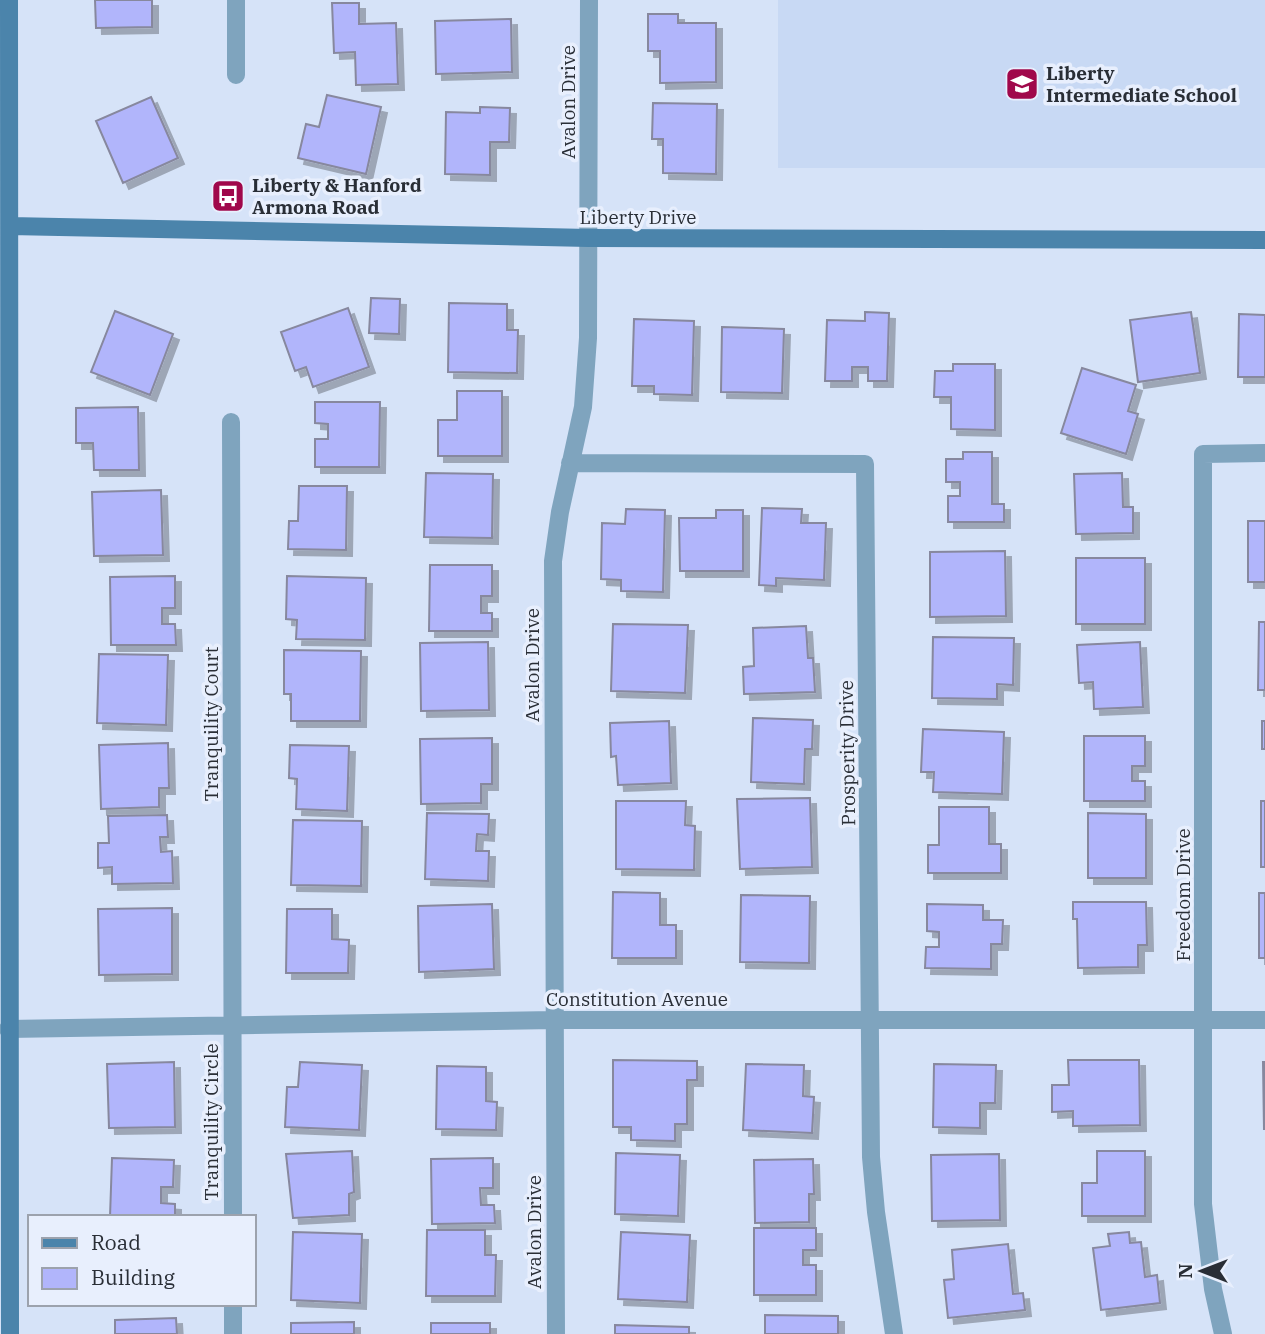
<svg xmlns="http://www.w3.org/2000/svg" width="1265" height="1334" viewBox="0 0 1265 1334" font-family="'IBM Plex Serif',serif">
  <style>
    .built { fill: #c8d9f4 }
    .building { fill: #b1b5fb; stroke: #87889e; stroke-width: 2; filter: url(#shadow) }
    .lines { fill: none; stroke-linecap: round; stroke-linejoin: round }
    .street { stroke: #7fa4be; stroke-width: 18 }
    .secondary { stroke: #4b84ab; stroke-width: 18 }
    .labels { text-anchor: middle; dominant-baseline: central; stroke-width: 7; stroke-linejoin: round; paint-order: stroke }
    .poi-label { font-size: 19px; font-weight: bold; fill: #292e36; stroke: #e8effd; text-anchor: start }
    .street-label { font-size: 19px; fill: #292e36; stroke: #e8effd }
  </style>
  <defs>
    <filter id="shadow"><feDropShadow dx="6" dy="6" stdDeviation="0" flood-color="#0004"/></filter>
  </defs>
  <rect width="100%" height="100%" fill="#d6e3f8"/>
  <!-- built -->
  <path class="built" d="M778,0H1265V168H778Z"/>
  <!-- building -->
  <path class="building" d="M95,0H152V27L96,28Z
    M332,3H359V24L396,23L398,84L356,85L355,52L334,53Z
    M648,14H678V23H716V82L660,83V51H648Z
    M511,19L512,72L436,74L435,21Z
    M327,95L381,107L366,174L298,158L306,124L319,127Z
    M151,97L178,158L123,183L96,121Z
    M653,103L717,104L716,174L663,173V139H652Z
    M480,107L510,108L509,142H490V175L445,174L446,112L480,113Z
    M371,298L400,299L399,334L369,333Z
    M449,303L507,304V330H518L517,373L448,372Z
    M348,308L369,367L313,387L306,367L295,371L281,332Z
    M115,311L173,334L150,395L91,372Z
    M865,312L889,313L887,381H868V367H852V381H825L827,320L865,321Z
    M1191,312L1200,373L1138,382L1130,320Z
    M1239,314L1265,315V377H1238Z
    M634,319L694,321L692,395L654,394V386H632Z
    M722,327L784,329L782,393L721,392Z
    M953,364H995V430L951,429V397H934L935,371H953Z
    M1082,368L1136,385L1128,411L1138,414L1126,454L1061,433Z
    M457,391H502V456H438V420H457Z
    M315,402H380L379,467H315V439H328V424L315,423Z
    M138,407L139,470H94L93,443H76V408Z
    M963,452H992V504H1004V522H948V496H960V482H946V459H963Z
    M426,473L493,474L492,538L424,537Z
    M1122,473L1123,507H1133V533L1076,534L1074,474Z
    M299,486H347L346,550L288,549L289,521H298Z
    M161,490L163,555L94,556L92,492Z
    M762,508L802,509L801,523H826L824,580L776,578V586L759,585Z
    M626,509L665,510L663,592L621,591V580L601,579L602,523L625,524Z
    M716,510H743V571H680L679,518H716Z
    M1248,521H1265V582H1248Z
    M1005,551L1006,616L930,617V552Z
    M1076,558H1145V624H1076Z
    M430,565H492V596H481V613H492V631H429Z
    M175,576V608H162V624H175L176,645H111L110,577Z
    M287,576L366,578L365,640L296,639L297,620L286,619Z
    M1259,622H1265V690H1258Z
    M613,624L688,625L685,693L611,691Z
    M806,626L808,658H813L815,692L744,694L743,667L754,666L753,628Z
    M933,637L1014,638L1013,685L997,684V699L932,698Z
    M488,642L489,710L421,711L420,643Z
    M1140,642L1143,707L1094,709L1093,682L1079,683L1077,645Z
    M284,650L361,651L360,721H291V694H284Z
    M99,654L168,655L166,725L97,723Z
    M753,718L813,720L812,749H805L804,784L751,782Z
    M669,721L671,783L618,785L616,756L611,757L610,723Z
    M1262,721H1265V749H1262Z
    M923,729L1004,732L1002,794L933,792L934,772H921Z
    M1084,736H1145V766H1132V781H1145V801H1084Z
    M492,738V784H481V803L421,804L420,739Z
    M168,743L169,788H159V807L101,809L99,745Z
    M290,745L349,746L347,811L296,809L297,779L289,778Z
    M810,798L812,867L740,869L737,799Z
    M616,801H686L685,825L695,826L694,870L616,869Z
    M1261,801H1265V867H1261Z
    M939,807H989V844H1001V873H928V845H939Z
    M427,813L489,814L488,835L477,834L476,851H489L488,881L425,879Z
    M1088,813L1146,814V878H1088Z
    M167,815L168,837H160L161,852L172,851L173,883L112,884V867L98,868V843H109L108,816Z
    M293,820L362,821L361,886L291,885Z
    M613,892L660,893V925H676V958H612Z
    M1259,893H1265V958H1259Z
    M741,895L810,896L809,963L740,962Z
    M1073,902H1146L1147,945H1138V967L1078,968L1077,919H1073Z
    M492,904L494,969L419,972L418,906Z
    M927,904L983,905V920H1003L1002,944H991V969L925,968L926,947H939V932L927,931Z
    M172,908V974L99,975L98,909Z
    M287,909H332V939L349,940L348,973H286Z
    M613,1060L697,1061V1080H687V1124H675V1141L631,1140V1127H613Z
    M1068,1060H1139L1140,1125L1073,1126V1111L1052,1112V1085H1069Z
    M174,1062L175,1127L109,1128L107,1064Z
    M300,1062L362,1065L359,1130L285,1127L287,1087H298Z
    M1263,1062H1265V1129H1264Z
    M746,1064L804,1065L803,1096L814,1097L812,1133L743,1130Z
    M934,1064L996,1065L995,1103H980V1128L933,1127Z
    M437,1066L486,1067V1101L497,1102L496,1130L436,1129Z
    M352,1151L354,1192L349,1194V1215L293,1218L286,1154Z
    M1097,1151H1145V1216H1082V1183H1097Z
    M616,1153L680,1155L678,1216L615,1214Z
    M999,1154L1000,1220L932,1221L931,1155Z
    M112,1158L174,1160L173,1187H161V1203L175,1204V1217H110Z
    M493,1158V1188H480L481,1205H494L495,1223L432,1224L431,1159Z
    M813,1159L814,1194H809V1222L755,1223L754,1160Z
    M754,1228H816V1250H803V1265H816V1295H754Z
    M427,1230H485V1255H496L495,1296H426Z
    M293,1232L362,1234L360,1303L291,1300Z
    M621,1232L690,1235L687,1302L618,1299Z
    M1129,1232L1130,1243L1141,1242L1145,1277L1157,1275L1160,1303L1101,1310L1093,1248L1110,1246L1108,1234Z
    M1008,1244L1013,1294L1023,1293L1025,1310L948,1318L944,1280L954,1279L952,1250Z
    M765,1315L838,1316V1334H765Z
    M176,1318L177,1334H115V1320Z
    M354,1322V1334H291V1323Z
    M431,1323H490V1334H431Z
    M615,1325L689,1327V1334H615Z"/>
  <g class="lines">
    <!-- street -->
    <path class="street" d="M236,0V75
      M231,422L233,1217
      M570,463L865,464L871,1157L876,1212L894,1334
      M8,1029L554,1020H1265
      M233,1304V1334
      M556,1334L553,561L560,512L583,407L588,338L589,0
      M1223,1334L1213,1289L1203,1204V454L1265,453"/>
    <!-- secondary -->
    <path class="secondary" d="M9,0L10,1334
      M10,226L589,238L1265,240"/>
  </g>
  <!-- icons -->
  <defs>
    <symbol id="school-square" viewBox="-11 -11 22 22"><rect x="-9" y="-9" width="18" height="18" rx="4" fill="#a0084b" stroke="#e8effd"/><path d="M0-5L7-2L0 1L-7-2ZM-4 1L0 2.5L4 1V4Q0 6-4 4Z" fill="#fff"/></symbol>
    <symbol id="bus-square" viewBox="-11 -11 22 22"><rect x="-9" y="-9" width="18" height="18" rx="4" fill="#a0084b" stroke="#e8effd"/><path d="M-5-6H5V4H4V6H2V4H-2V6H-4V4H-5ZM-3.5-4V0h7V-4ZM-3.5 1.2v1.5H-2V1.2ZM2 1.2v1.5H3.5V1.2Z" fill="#fff"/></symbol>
  </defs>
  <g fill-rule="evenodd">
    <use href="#school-square" x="1003" y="65" width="38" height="38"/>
    <use href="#bus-square" x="209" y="177" width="38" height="38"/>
  </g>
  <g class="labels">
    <!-- poi labels -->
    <g class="poi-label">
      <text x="1046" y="73">Liberty<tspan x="1046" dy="22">Intermediate School</tspan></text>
      <text x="252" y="185">Liberty &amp; Hanford<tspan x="252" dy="22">Armona Road</tspan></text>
    </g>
    <!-- street labels -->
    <g class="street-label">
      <text transform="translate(568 102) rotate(-90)">Avalon Drive</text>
      <text x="638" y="217">Liberty Drive</text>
      <text transform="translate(532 665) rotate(-90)">Avalon Drive</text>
      <text transform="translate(211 724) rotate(-90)">Tranquility Court</text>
      <text transform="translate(847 753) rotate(-91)">Prosperity Drive</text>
      <text transform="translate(1183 895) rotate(-90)">Freedom Drive</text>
      <text x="637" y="999">Constitution Avenue</text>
      <text transform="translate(211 1122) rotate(-90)">Tranquility Circle</text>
      <text transform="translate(534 1232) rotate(-90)">Avalon Drive</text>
    </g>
  </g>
  <!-- legend -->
  <rect x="28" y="1215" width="228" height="91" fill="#e8effd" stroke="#9ca2ad" stroke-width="2"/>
  <rect x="42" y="1238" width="35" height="10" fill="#4b84ab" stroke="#9ca2ad" stroke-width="2"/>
  <text x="91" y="1250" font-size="21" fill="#292e36">Road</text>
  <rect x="42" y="1268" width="35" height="21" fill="#b1b5fb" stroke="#9ca2ad" stroke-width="2"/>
  <text x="91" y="1285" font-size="21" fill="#292e36">Building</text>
  <!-- north arrow -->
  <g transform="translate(1202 1271) rotate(270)" stroke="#e8effd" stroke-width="5" paint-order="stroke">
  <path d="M0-5L12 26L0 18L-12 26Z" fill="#292e36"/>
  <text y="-10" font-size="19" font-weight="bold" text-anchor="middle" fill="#292e36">N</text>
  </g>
</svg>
